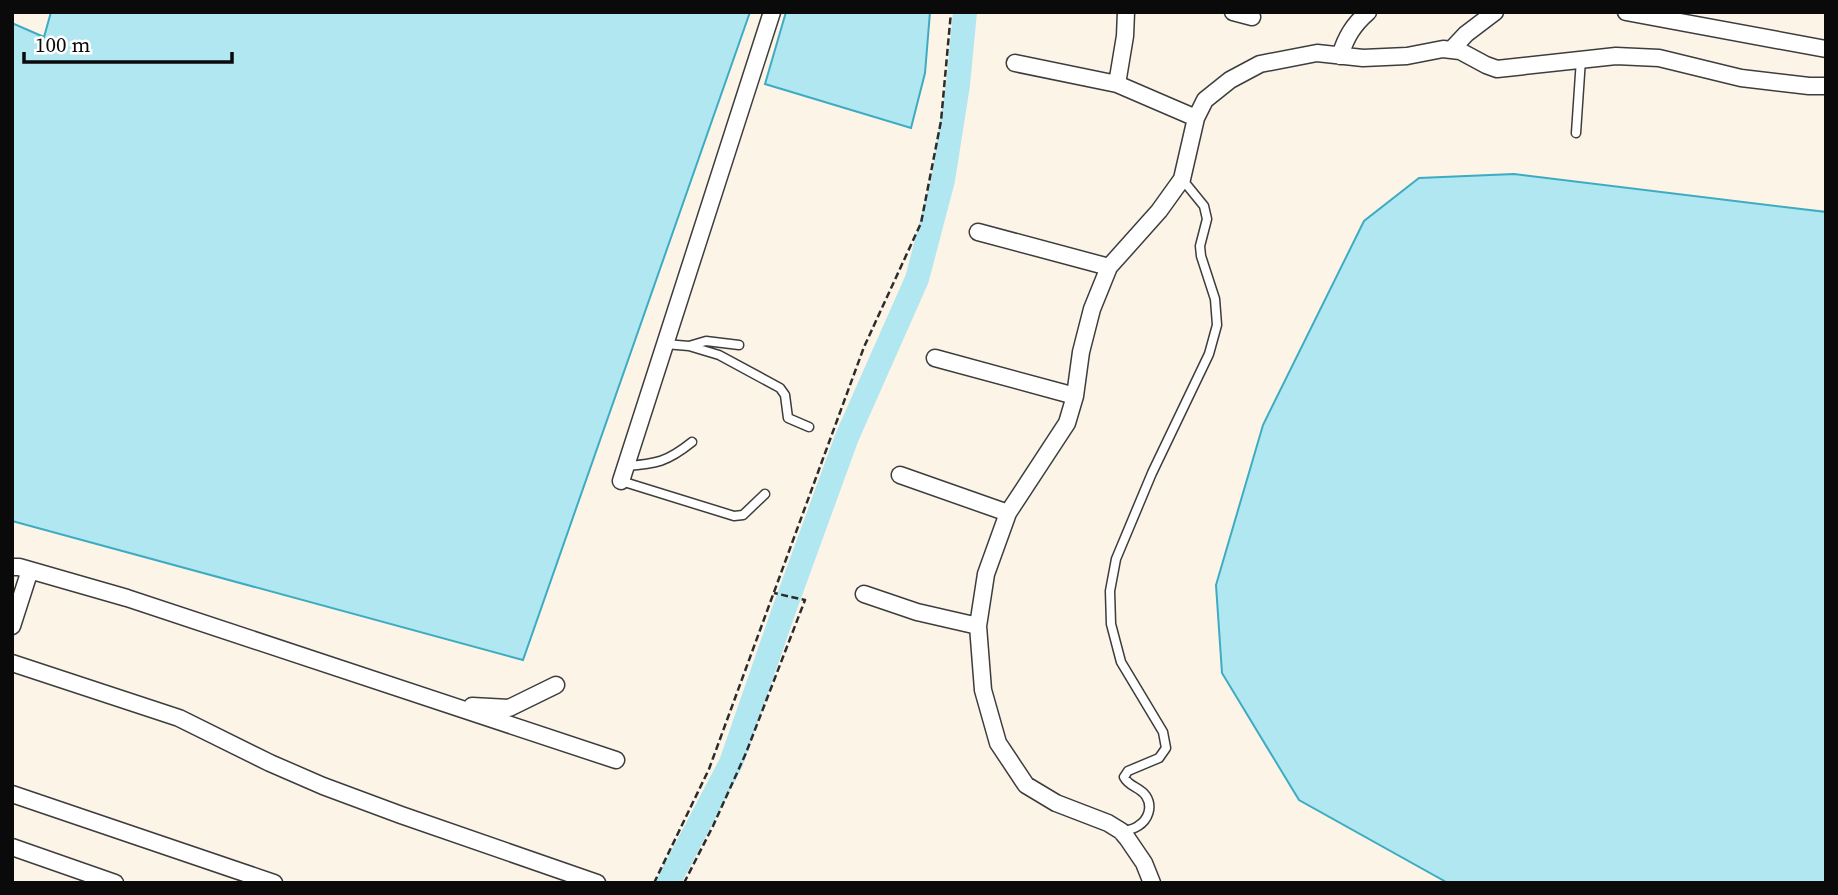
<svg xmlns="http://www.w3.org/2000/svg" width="1838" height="895" viewBox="0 0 1838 895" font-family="'Source Serif 4',serif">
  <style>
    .water { fill: #b0e7f1; stroke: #3dacc2; stroke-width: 2 }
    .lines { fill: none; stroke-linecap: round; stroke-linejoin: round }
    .river { stroke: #b0e7f1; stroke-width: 24 }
    .service-casing { stroke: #3d3d3d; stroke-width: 11 }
    .minor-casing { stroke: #3d3d3d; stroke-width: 19 }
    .path { stroke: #2c2c2c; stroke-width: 2.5; stroke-dasharray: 7 3.5; stroke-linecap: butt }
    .service { stroke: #fff; stroke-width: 8 }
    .minor { stroke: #fff; stroke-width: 16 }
  </style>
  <rect width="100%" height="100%" fill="#fdf4e8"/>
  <!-- water -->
  <path class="water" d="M51,12H750L523,660L12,521V23L44,37Z
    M786,12H930L925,73L911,128L765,84Z
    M1514,174L1826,212V883H1448L1299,800L1222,673L1216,585L1263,425L1364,221L1419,178Z"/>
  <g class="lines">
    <!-- river -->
    <path class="river" d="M668,883L731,763L784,610L847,437L917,279L943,180L958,85L965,12"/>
    <defs>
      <path id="service" d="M1576,133L1581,59
        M665,344L689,346L719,355L780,388L785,395L788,418L809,427
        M689,346L706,341L739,345
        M626,466C656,464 667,462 692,442
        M621,481L734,516L743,515L765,494
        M1121,831C1126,830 1133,830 1138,826C1148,820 1153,807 1146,796C1140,787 1129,787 1124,777L1128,771L1159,758L1166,748L1163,732L1121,662L1111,624L1110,591L1116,559L1152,473L1209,354L1217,325L1215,299L1201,256L1200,246L1207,219L1204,206L1182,179"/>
      <path id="minor" d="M1233,12L1252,17
        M1626,12L1826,49
        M1451,50L1466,34L1495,12
        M1340,56C1346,37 1353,25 1368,12
        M1015,63L1117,84L1196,118
        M1117,84L1125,36L1126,12
        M978,232L1109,267
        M935,358L1075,396
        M900,475L1008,513
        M621,481L772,12
        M12,567H19L127,598L616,760
        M864,594L917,612L978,626
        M12,626L30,570
        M12,663L179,718L270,763L323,786L401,815L597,883
        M472,706L509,708L556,685
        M12,794L274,883
        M12,847L115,883
        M1152,883L1144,863L1127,838L1121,831L1108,823L1056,803L1026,785L998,743L983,690L978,626L986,574L1008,513L1067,423L1075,396L1081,352L1092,309L1109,267L1159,211L1182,179L1196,118L1205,100L1230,80L1260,64L1317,53L1363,58L1407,56L1443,49L1460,51L1486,65L1497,69L1616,56L1659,58L1741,78L1809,86H1826"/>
    </defs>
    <!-- service casing -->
    <use href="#service" class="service-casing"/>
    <!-- minor casing -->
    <use href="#minor" class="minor-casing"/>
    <!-- path -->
    <path class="path" d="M654,883L709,769L864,347L921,223L941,121L951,12
      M684,883L713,826L746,753L805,600L774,593"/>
    <!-- service -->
    <use href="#service" class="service"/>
    <!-- minor -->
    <use href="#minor" class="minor"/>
  </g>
  <!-- border -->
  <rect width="1838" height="895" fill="none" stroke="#0a0a0a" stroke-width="28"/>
  <!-- scale -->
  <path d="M24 52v10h208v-10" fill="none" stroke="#0a0a0a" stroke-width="3.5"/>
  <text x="35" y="52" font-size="21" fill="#0a0a0a" stroke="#ffffff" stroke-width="5" paint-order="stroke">100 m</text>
</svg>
